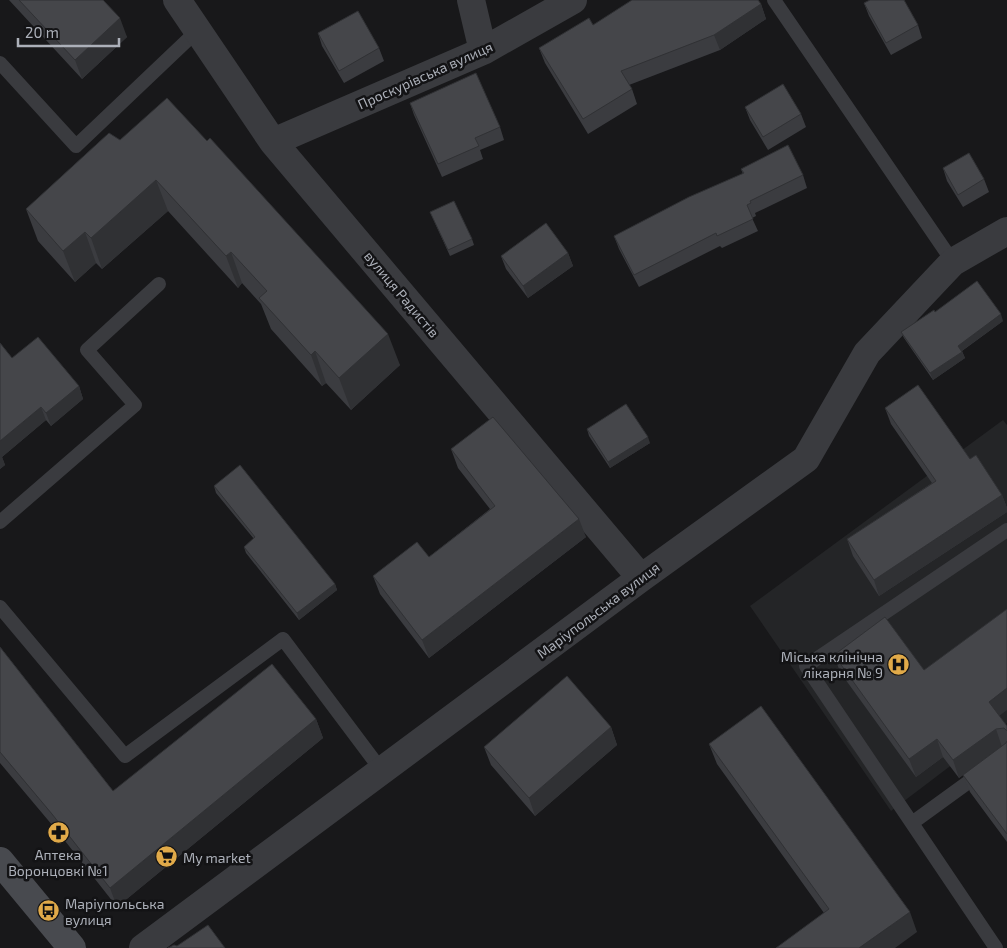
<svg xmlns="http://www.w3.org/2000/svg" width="1007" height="948" viewBox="0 0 1007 948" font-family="'Exo 2',sans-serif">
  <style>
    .built { fill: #242527 }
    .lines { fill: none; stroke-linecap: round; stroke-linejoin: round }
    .lane { stroke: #3a3b3f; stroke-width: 14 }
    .street { stroke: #3a3b3f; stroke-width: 28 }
    .secondary { stroke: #484a4f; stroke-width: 28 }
    .wall { fill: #3b3c40 }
    .shaded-wall { fill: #303134 }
    .building { fill: #45464a; stroke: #303134 }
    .labels { text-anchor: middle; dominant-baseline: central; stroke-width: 5; stroke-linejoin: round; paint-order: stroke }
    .street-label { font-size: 14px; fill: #acb0b9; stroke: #131315 }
    .poi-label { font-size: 14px; fill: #acb0b9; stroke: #131315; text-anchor: start }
  </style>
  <rect width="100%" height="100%" fill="#18181a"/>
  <!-- built -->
  <path class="built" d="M1003,420L1007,425V723L891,811L750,606Z"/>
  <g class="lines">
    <!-- lane -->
    <path class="lane" d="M774,0L953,262
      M0,63L76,146L198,30
      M0,522L135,405L87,350L159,284
      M0,607L125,756L283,639L382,771
      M912,823L1007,754
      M996,948L806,666L1007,530"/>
    <!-- street -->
    <path class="street" d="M177,0L273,142L641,578
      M471,0L483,51
      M273,142L483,51L573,0
      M143,948L641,578L806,459L867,353L953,262L1007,231"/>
    <!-- secondary -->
    <path class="secondary" d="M0,861L72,948"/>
  </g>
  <!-- wall -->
  <path class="wall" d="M9,0H103L127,37L82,79Z
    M864,3L918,25L922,38L891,55L869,16Z
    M761,4L766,19L720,50L629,85L632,89L637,104L588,134L545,63L539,48L593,25Z
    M318,33L379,48L384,61L344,83L322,46Z
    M410,103L500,127L504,140L480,150L483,159L442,177L414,115Z
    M745,107L801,114L806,127L768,150L750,120Z
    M109,133L400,365L351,410L326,383L322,386L271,329L261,304L242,283L238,288L168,211L102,269L96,263L75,282L38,241L26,209Z
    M943,168L984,179L989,192L963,207L947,181Z
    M741,169L803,175L807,188L755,213L756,216L752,218L758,231L722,248L720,246L639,287L619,249L614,236L743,174Z
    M430,212L472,239L474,245L450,256Z
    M568,253L573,266L528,298L506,269L501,256Z
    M1003,321L962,351L965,358L933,380L904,338L901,332Z
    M0,343L12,358L79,386L83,399L51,426L46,420L2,457L5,465L0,469Z
    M885,408L970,459L1002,495L1007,508V512L879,596L853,556L847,539L932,483L891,424Z
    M587,429L650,443L610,468L589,436Z
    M451,449L586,537L429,658L380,594L373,576L429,557L490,509L458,468Z
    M214,486L335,584L337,590L299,620L246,553L244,547L254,539L216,493Z
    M0,647L113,791L316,719L323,738L117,907L58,832L0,763Z
    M834,655L924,670L999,716L1007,726V842L970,792L963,775L959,778L943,757L916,777L840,672Z
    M611,727L617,745L535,816L491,765L484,747Z
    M709,744L917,932L824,913L717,764Z"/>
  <!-- shaded-wall -->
  <path class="shaded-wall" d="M761,4L766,19L720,50L714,35Z
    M120,18L127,37L82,79L75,60Z
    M156,180L168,211L102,269L91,238Z
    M85,232L96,263L75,282L63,251Z
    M231,252L242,283L238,288L226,256Z
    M568,253L573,266L528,298L523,286Z
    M1001,314L1003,321L960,352L958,346Z
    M388,334L400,365L351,410L339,378Z
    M315,351L326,383L322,386L311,355Z
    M962,352L965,358L933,380L930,373Z
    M79,386L83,399L51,426L46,413Z
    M41,407L46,420L2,457L5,465L0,469V441Z
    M648,437L650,443L610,468L608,462Z
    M1002,495L1007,508V512L879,596L874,580Z
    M579,519L586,537L429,658L422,640Z
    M335,584L337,590L299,620L297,613Z
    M1007,688V710L995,719L989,702Z
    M316,719L323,738L117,907L110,888Z
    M611,727L617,745L535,816L529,798Z
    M996,729L1002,747L959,778L953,760Z
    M937,739L943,757L916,777L909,759Z
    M910,912L917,932L895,948H859Z"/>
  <!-- building -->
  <path class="building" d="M19,0H103L120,18L75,60Z
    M632,0H758L761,4L714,35L621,71L632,89L583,119L539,48L589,18L593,25Z
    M870,0H904L918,25L886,43L864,3Z
    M358,11L379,48L339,71L318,33Z
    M476,73L500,127L475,138L479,146L438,164L410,103Z
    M783,84L801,114L763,137L745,107Z
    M167,98L207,141L210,138L388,334L339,378L315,351L311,355L259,298L267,291L231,252L226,256L156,180L91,238L85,232L63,251L26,209L109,133L120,140Z
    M788,145L803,175L750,201L751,203L747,205L753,219L717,236L716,233L634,275L614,236L689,197L744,173L741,169Z
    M969,153L984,179L958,195L943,168Z
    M454,201L472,239L448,250L430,212Z
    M546,223L568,253L523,286L501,256Z
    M977,281L1001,314L958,346L962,352L930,373L901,332L934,310L935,312Z
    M38,337L79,386L46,413L41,407L0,441V343L12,358Z
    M918,385L970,459L976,455L1002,495L874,580L847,539L936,481L885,408Z
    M626,404L648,437L608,462L587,429Z
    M493,417L579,519L422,640L373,576L417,542L429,557L495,506L451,449Z
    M240,465L335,584L297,613L244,547L255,537L214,486Z
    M1007,609V688L989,702L1007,726V731L1004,728L996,729L953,760L937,739L909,759L834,655L885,617L924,670Z
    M0,647L113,791L272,664L316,719L110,888L52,814L0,752Z
    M567,676L611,727L529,798L484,747Z
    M761,706L910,912L859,948H776L829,909L709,744Z
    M1007,741V834L963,775L1006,743Z
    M208,925L225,948H168L174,945L177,946Z"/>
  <!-- icons -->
  <defs>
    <symbol id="hospital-disc" viewBox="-11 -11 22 22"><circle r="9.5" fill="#e1aa49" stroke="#131315"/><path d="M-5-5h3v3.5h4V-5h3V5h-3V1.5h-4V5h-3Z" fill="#111"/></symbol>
    <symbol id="pharmacy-disc" viewBox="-11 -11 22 22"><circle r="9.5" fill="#e1aa49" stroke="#131315"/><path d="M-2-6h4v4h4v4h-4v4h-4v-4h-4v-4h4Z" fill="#111"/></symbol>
    <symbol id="supermarket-disc" viewBox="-11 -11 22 22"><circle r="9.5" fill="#e1aa49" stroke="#131315"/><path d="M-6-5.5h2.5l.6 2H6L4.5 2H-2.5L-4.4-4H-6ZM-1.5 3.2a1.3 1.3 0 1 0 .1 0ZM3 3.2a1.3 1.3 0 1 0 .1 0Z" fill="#111"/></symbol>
    <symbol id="bus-disc" viewBox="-11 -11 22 22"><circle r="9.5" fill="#e1aa49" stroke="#131315"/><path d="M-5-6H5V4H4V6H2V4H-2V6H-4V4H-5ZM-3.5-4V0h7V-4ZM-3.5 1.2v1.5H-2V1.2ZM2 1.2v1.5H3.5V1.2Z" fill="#111"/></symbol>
  </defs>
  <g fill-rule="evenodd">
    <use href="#hospital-disc" x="886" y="652" width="25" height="25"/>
    <use href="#pharmacy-disc" x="46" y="820" width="25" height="25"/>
    <use href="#supermarket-disc" x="154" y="844" width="25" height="25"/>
    <use href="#bus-disc" x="36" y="898" width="25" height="25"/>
  </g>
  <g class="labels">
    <!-- street labels -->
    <g class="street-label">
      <text transform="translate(425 75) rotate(-24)">Проскурівська вулиця</text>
      <text transform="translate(402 294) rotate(50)">вулиця Радистів</text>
      <text transform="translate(598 610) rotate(-37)">Маріупольська вулиця</text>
    </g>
    <!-- poi labels -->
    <g class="poi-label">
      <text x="883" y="656" text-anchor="end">Міська клінічна<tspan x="883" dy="16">лікарня № 9</tspan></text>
      <text x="58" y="854" text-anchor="middle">Аптека<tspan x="58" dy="16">Воронцовкі №1</tspan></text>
      <text x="183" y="857">My market</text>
      <text x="65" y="903">Маріупольська<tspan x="65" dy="16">вулиця</tspan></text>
    </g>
  </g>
  <!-- scale -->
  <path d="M18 38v8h101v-8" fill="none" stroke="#acb0b9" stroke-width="2.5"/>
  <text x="25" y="38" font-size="15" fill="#acb0b9" stroke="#131315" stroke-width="4" paint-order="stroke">20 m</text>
</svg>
